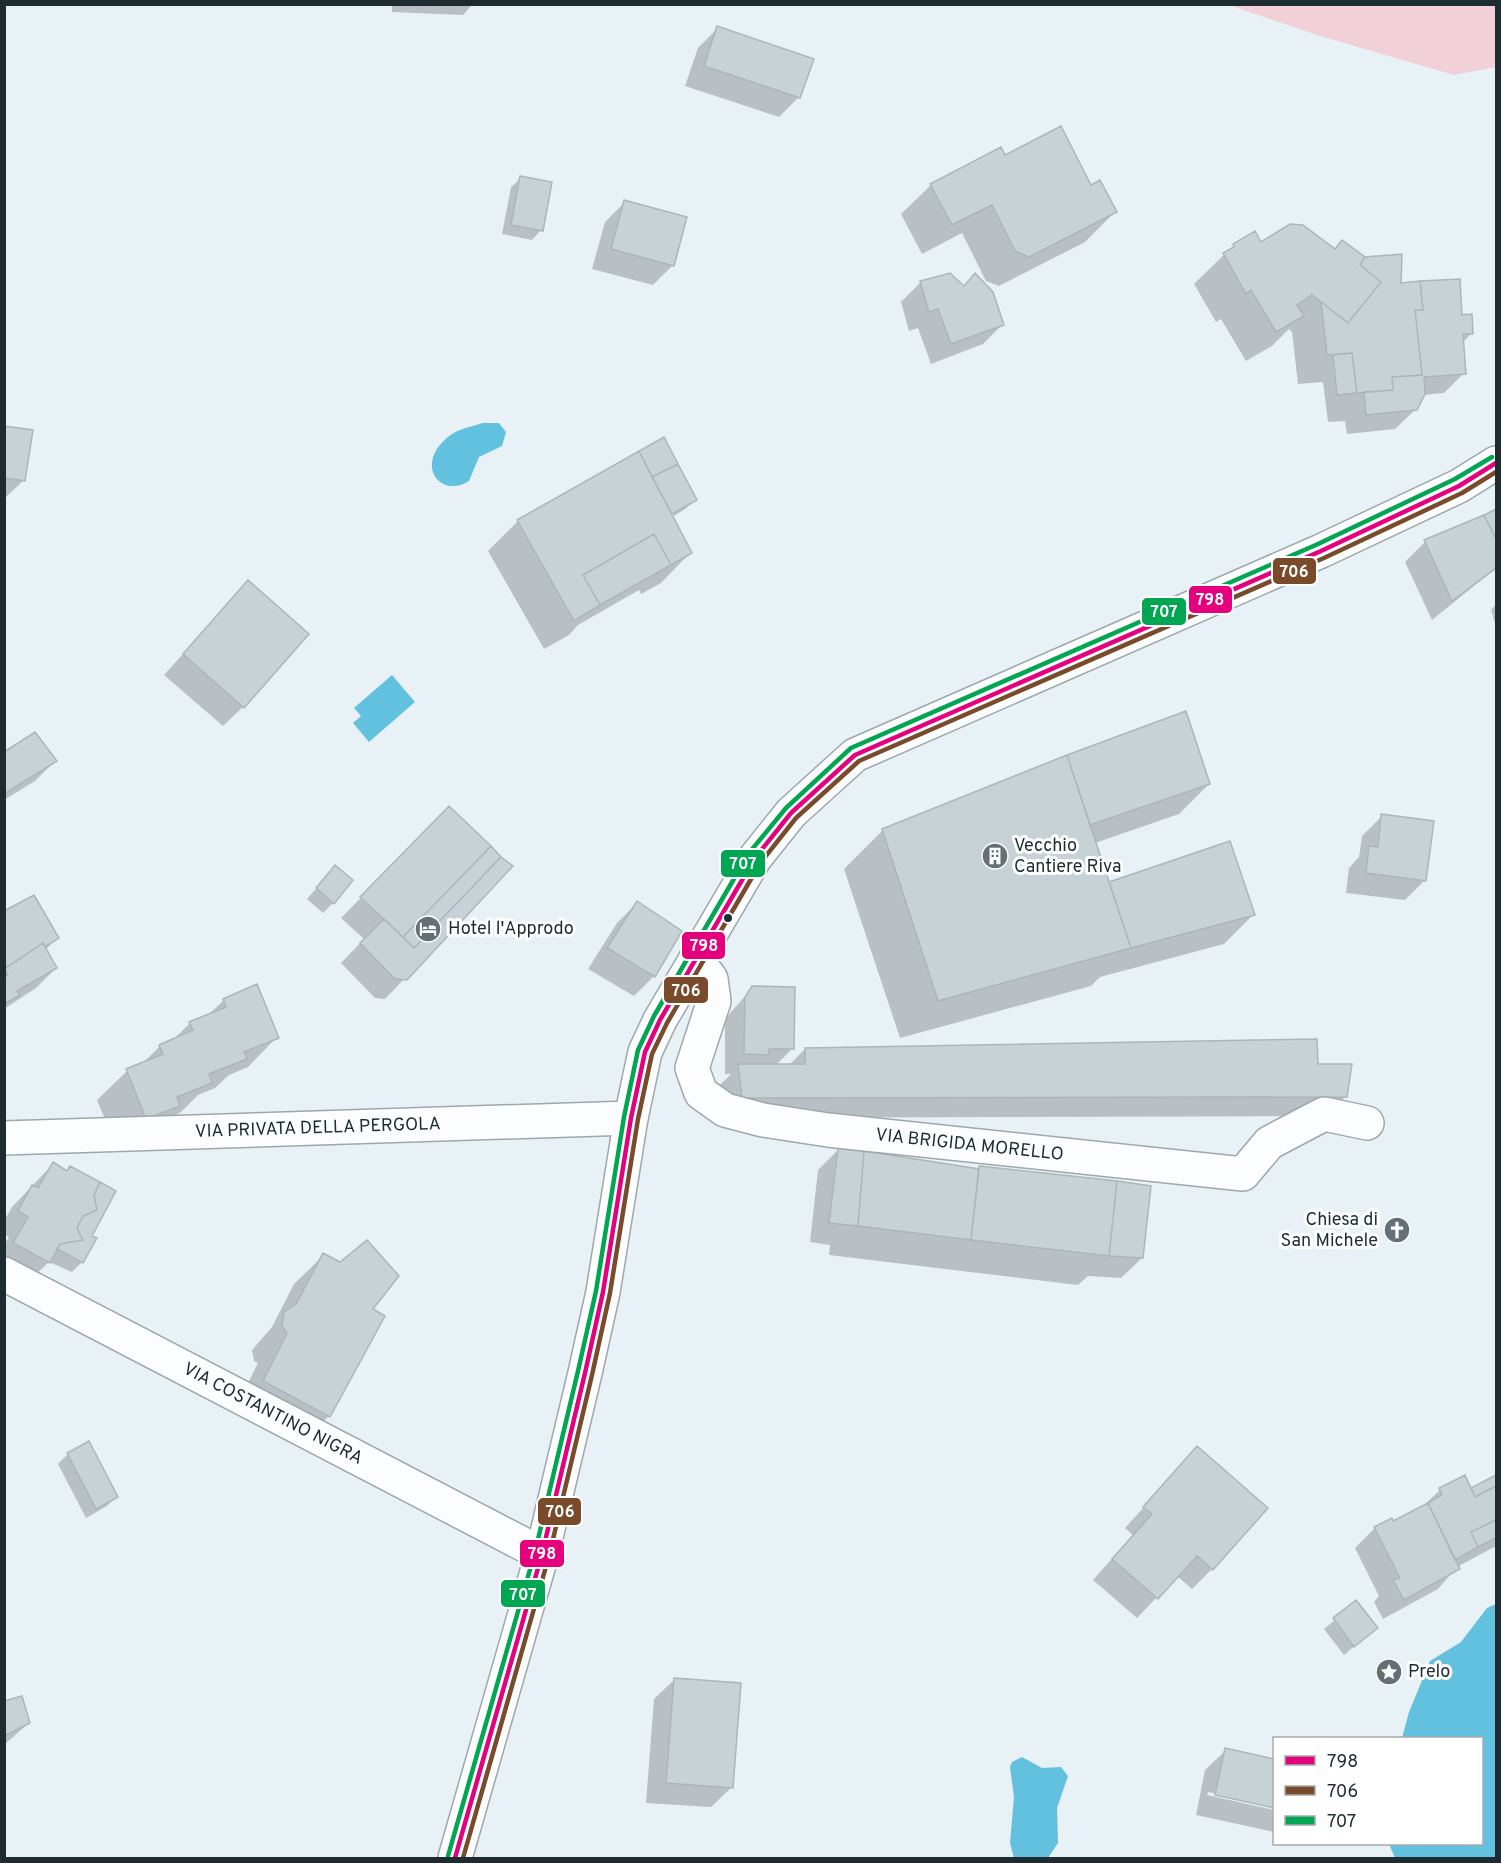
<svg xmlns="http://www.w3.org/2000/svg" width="1501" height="1863" viewBox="0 0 1501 1863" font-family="Overpass,sans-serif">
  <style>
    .green { fill: #f2d0d8 }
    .water { fill: #62c1de }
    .shadow { fill: #0003 }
    .building { fill: #c7d2d6; stroke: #abb6ba; stroke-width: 1.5 }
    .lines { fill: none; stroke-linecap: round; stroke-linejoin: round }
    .minor-casing { stroke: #9ea8ac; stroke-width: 36 }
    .secondary-casing { stroke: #9ea8ac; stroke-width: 36 }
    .minor { stroke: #fbfdfe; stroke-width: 33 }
    .secondary { stroke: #fbfdfe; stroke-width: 33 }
    .bus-1-casing { stroke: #fff; stroke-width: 9 }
    .bus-2-casing { stroke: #fff; stroke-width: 9 }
    .bus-3-casing { stroke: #fff; stroke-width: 9 }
    .bus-1 { stroke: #e5007d; stroke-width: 4.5 }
    .bus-2 { stroke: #7a4b2a; stroke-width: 4.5 }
    .bus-3 { stroke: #00a651; stroke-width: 4.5 }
    .bus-dot { fill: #1e2b30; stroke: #fff; stroke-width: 2 }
    .labels { text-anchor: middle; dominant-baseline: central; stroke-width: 6; stroke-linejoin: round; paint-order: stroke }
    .poi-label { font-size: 18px; fill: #1e2b30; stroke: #fff; text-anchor: start }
    .street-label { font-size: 18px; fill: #1e2b30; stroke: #fff }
    .line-badge { stroke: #fff; stroke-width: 2 }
    .badge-label { font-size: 16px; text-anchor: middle; font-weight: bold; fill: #fff }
  </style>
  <rect width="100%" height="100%" fill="#e7f1f6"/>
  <!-- green -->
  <path class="green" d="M1229,5H1496V67L1454,75L1320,36Z"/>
  <!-- water -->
  <path class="water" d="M483,423H499L506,432L502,446L479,457L469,481C439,500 412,462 452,434C461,428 474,426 483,423Z
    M392,675L415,702L369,742L353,723L361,716L354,708Z
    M1496,1604V1858H1395L1389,1844H1482V1738H1402L1409,1712L1430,1661L1461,1642L1487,1608Z
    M1022,1757L1042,1768L1061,1767L1068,1776L1057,1808L1058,1843L1048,1858H1014L1010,1843L1014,1797L1010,1767L1012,1762Z"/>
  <!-- shadow -->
  <path class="shadow" d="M392,4H473L463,15L392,12Z
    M718,28L799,97L779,117L685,86L698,48Z
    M1004,157L1090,187L1115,212L1085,242L999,286L986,281L962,233L922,254L901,214L931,185Z
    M521,178L541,230L532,240L502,234L511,187Z
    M625,202L673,265L653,285L592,269L605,222Z
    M1342,242L1400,284L1461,317L1472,333L1462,343L1464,373L1444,393L1423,395L1416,409L1395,429L1347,434L1345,421L1328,422L1323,382L1298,384L1292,332L1289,329L1272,346L1246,361L1221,319L1216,322L1194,284L1234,245L1334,250Z
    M975,275L1003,324L983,344L931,364L918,328L909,331L901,302L921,282L963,287Z
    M4,427L24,480L4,499Z
    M641,453L695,500L685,509L674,516Z
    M1496,511V568L1432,620L1405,562L1425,542Z
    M518,521L690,553L661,583L641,594L639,590L578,625L569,635L544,649L488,551Z
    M248,582L243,707L223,726L164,675Z
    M1496,604V627L1491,610Z
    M4,753L55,761L35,781L4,800Z
    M1209,784L1179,814L1095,843L1108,884L1253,915L1224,944L1100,977L1091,986L900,1038L844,869L883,830Z
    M449,808L511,867L385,999L375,998L341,963L364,939L341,918Z
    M1382,816L1425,880L1405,900L1346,893L1349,868L1359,857L1362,836Z
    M335,867L333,903L323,913L307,899Z
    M637,903L654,976L634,996L588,969L617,923Z
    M4,913L57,938L45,950L56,968L36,988L4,1009Z
    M753,987L793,1048L775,1066L789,1065L805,1049L1317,1066L1346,1096L1325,1116L723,1118L719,1086L731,1074H725V1019Z
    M224,1000L277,1037L248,1067L229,1075L215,1088L198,1095L181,1112L117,1148L97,1100L127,1071L141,1065L160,1046L173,1040L190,1023L207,1016Z
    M838,1150L977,1170L980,1167L1142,1258L1121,1278L1088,1276L1078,1285L829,1255L830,1245L810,1242L818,1170Z
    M53,1164L90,1237L82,1262L72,1272L49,1262L28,1282L4,1269V1245L9,1237L4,1234V1221L12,1207Z
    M324,1255L340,1264L370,1309L329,1416L299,1445L234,1411L258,1363L254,1361L252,1350L272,1327L294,1284Z
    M1197,1448L1212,1569L1192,1589L1177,1576L1137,1618L1093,1580L1133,1535L1125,1528Z
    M68,1454L117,1496L107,1506L86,1518L58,1464Z
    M1496,1477V1546L1457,1567L1438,1589L1383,1619L1374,1602L1379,1596L1355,1548L1375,1528L1393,1523L1422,1507L1440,1490H1471Z
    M1356,1602L1376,1628L1344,1655L1324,1629Z
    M675,1679L732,1787L711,1807L646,1803L654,1699Z
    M4,1703L29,1723L4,1745Z
    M1226,1750L1274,1760V1807L1208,1792L1207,1795L1274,1810V1832L1196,1815L1205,1770Z"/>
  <!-- building -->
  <path class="building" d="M717,26L814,59L800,98L704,66Z
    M1061,126L1091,185L1100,180L1117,212L1029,257L1015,251L992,205L952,225L930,184L1001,147L1005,155Z
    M520,176L552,182L543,231L511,225Z
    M624,200L687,217L674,266L611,249Z
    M1290,224L1303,225L1335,249L1342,240L1365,257L1360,265L1381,282L1348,323L1312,295L1297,305L1304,316L1276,332L1251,290L1246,294L1223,253L1234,247L1233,244L1255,231L1261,242Z
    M1402,254L1401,283L1420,281L1423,310H1415L1422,375L1392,377L1393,390L1357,393L1352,353L1327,355L1321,302L1348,323L1381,282L1360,265L1365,257Z
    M950,273L964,286L975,273L993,292L1004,325L951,344L938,309L929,312L920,281Z
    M1460,279L1462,315L1472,314L1473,334H1463L1466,374L1424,377L1425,394L1417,410L1366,415L1364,392L1393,390L1392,377L1422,375L1415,310H1423L1420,281Z
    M1352,353L1357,393L1337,395L1333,355Z
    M4,426L33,430L25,481L4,478Z
    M664,437L678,464L652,477L639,451Z
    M639,451L692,553L671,565L654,534L583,575L600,605L574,621L517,520Z
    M678,464L697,500L672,514L652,477Z
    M1496,509V539L1484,515Z
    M1484,515L1496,539V568L1452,601L1424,540Z
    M654,534L671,565L600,605L583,575Z
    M248,580L309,634L244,708L183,654Z
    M1186,711L1210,784L1090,825L1067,755Z
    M35,732L57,761L4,794V752Z
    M1067,755L1131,948L938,1001L882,829Z
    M449,806L491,846L403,937L360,897Z
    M1381,814L1434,821L1426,881L1366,873L1369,846L1378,847Z
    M1230,841L1255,915L1131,948L1109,882Z
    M491,846L501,857L414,948L403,937Z
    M501,857L513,866L407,980L395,979L360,943L384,919L414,948Z
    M335,865L353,880L334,904L316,888Z
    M34,895L59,938L45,947L43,943L4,969V911Z
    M637,901L682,931L655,977L607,948Z
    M43,943L57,968L17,991L20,995L4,1004V977L8,975L4,969Z
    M257,984L279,1038L244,1052L247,1059L209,1074L212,1083L177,1097L180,1106L146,1119L126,1069L163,1054L159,1045L193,1030L189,1022L226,1007L223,999Z
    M752,986L795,987L794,1049H769V1055L744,1054L745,997Z
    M1317,1039L1318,1064H1352L1347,1097L742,1098L738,1064H805V1048Z
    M838,1148L864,1151L858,1226L829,1223Z
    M864,1151L979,1169L971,1240L858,1226Z
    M53,1162L67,1171L70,1166L100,1182L94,1195L97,1210L83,1216L77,1228L83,1240L60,1244L50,1263L13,1243L28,1217L18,1211L32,1185L38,1188Z
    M979,1166L1117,1181L1109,1256L971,1240Z
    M1117,1181L1151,1186L1143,1258L1109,1256Z
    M100,1182L116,1191L92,1236L97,1238L83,1263L57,1249L60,1244L83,1240L77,1228L83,1216L97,1210L94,1195Z
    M367,1240L399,1276L373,1309L385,1316L330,1417L263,1381L287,1333L282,1326L284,1312L296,1304L323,1253L340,1262Z
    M89,1441L118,1497L96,1509L67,1453Z
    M1197,1446L1268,1508L1213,1570L1197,1556L1158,1599L1112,1559L1152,1514L1143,1507Z
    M1465,1475L1475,1497L1496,1486V1520L1471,1532L1478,1547L1455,1560L1428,1503L1442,1495L1439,1488Z
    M1496,1475V1486L1475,1497L1471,1488Z
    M1428,1503L1460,1569L1404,1600L1393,1580L1400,1578L1374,1527L1392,1518L1393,1521Z
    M1496,1520V1538L1478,1547L1471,1532Z
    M1356,1600L1378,1628L1354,1647L1333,1618Z
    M674,1678L741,1683L733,1788L666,1783Z
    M22,1696L30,1723L4,1736V1701Z
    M1225,1748L1274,1759V1808L1215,1795Z"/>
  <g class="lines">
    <defs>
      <g id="minor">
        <path id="s1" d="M696,958L711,979L714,1001L692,1068L701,1093L725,1110L763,1120L828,1130L1243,1174L1269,1143L1324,1114L1367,1123"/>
        <path id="s2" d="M4,1138L631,1118"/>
        <path id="s3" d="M4,1274L542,1554"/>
      </g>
      <path id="secondary" d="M455,1858L542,1554L585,1373L603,1292L631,1118L645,1052L660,1020L755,858L791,813L855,755L1321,551L1459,486L1496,463"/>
    </defs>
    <!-- minor casing -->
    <use href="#minor" class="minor-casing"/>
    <!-- secondary casing -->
    <use href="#secondary" class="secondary-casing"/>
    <!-- minor -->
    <use href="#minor" class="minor"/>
    <!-- secondary -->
    <use href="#secondary" class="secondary"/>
    <defs>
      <path id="bus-1" d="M455,1858L542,1554L585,1373L603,1292L631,1118L645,1052L660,1020L755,858L791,813L855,755L1321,551L1459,486L1496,463"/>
      <path id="bus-2" d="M463,1858L549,1556L592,1375L610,1293L638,1119L652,1054L667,1023L761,862L796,818L859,761L1324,558L1462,493L1496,472"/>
      <path id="bus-3" d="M448,1856L535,1552L578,1371L596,1291L624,1117L638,1050L654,1016L749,853L786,808L851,748L1318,544L1455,479L1492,457"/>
    </defs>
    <!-- bus-1 casing -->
    <use href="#bus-1" class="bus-1-casing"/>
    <!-- bus-2 casing -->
    <use href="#bus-2" class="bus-2-casing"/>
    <!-- bus-3 casing -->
    <use href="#bus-3" class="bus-3-casing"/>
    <!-- bus-1 -->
    <use href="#bus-1" class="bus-1"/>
    <!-- bus-2 -->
    <use href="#bus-2" class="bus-2"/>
    <!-- bus-3 -->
    <use href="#bus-3" class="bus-3"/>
  </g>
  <!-- icons -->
  <defs>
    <symbol id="building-disc" viewBox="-11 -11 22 22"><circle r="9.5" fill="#647075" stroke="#fff"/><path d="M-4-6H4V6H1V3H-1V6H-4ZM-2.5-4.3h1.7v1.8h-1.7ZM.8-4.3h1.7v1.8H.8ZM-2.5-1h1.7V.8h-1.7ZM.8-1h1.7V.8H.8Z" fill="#fff"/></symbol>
    <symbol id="hotel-disc" viewBox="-11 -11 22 22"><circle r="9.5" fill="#647075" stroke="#fff"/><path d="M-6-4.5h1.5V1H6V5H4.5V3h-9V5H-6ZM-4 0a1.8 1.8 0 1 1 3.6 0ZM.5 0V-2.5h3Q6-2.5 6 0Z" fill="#fff"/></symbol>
    <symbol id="church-disc" viewBox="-11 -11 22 22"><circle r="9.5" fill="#647075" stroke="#fff"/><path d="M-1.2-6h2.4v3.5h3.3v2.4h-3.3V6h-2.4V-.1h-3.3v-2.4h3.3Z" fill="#fff"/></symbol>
    <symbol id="sight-disc" viewBox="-11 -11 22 22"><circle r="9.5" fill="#647075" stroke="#fff"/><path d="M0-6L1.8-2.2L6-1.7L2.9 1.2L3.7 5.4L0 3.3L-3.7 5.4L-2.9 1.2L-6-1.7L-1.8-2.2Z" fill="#fff"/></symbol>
  </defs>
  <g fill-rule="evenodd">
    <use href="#building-disc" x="980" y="841" width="30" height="30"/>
    <use href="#hotel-disc" x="413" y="914" width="30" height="30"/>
    <use href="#church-disc" x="1382" y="1215" width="30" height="30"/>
    <use href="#sight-disc" x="1374" y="1657" width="30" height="30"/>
  </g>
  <!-- markers -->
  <circle class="bus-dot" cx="728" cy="918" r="5"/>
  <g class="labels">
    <!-- poi labels -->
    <g class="poi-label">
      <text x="1014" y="846">Vecchio<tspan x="1014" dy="21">Cantiere Riva</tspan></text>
      <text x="448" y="929">Hotel l'Approdo</text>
      <text x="1378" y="1220" text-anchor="end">Chiesa di<tspan x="1378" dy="21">San Michele</tspan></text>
      <text x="1408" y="1672">Prelo</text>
    </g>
    <!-- street labels -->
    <g class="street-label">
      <text stroke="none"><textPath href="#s2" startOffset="314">VIA PRIVATA DELLA PERGOLA</textPath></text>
      <text stroke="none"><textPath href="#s1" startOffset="422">VIA BRIGIDA MORELLO</textPath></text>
      <text stroke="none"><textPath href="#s3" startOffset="303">VIA COSTANTINO NIGRA</textPath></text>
    </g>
  </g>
  <g class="line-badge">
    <rect x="1272" y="557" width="45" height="28" rx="6" fill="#7a4b2a"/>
    <rect x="1188" y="585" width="45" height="29" rx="6" fill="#e5007d"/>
    <rect x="1141" y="597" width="46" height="29" rx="6" fill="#00a651"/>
    <rect x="720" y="849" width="46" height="29" rx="6" fill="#00a651"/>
    <rect x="681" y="931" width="45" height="29" rx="6" fill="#e5007d"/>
    <rect x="663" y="976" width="46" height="28" rx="6" fill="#7a4b2a"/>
    <rect x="537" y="1497" width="45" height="29" rx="6" fill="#7a4b2a"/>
    <rect x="519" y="1539" width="46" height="29" rx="6" fill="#e5007d"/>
    <rect x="500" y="1579" width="46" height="29" rx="6" fill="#00a651"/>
  </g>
  <g class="badge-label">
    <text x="1294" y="577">706</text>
    <text x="1210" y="605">798</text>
    <text x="1164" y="617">707</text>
    <text x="743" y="869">707</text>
    <text x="704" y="951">798</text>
    <text x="686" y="996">706</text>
    <text x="560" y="1517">706</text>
    <text x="542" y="1559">798</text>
    <text x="523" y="1600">707</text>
  </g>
  <!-- border -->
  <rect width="1501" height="1863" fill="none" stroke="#1e2b30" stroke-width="12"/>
  <!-- legend -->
  <rect x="1273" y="1737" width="210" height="108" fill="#ffffff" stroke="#a5aaac" stroke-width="1.5"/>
  <rect x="1285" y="1756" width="30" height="9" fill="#e5007d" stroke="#a5aaac" stroke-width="1.5"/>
  <text x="1327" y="1767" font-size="18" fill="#1e2b30">798</text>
  <rect x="1285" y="1786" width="30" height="9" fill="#7a4b2a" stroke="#a5aaac" stroke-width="1.5"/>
  <text x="1327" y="1797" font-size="18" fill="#1e2b30">706</text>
  <rect x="1285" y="1816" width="30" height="9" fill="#00a651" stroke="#a5aaac" stroke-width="1.5"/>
  <text x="1327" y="1827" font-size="18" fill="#1e2b30">707</text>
</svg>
